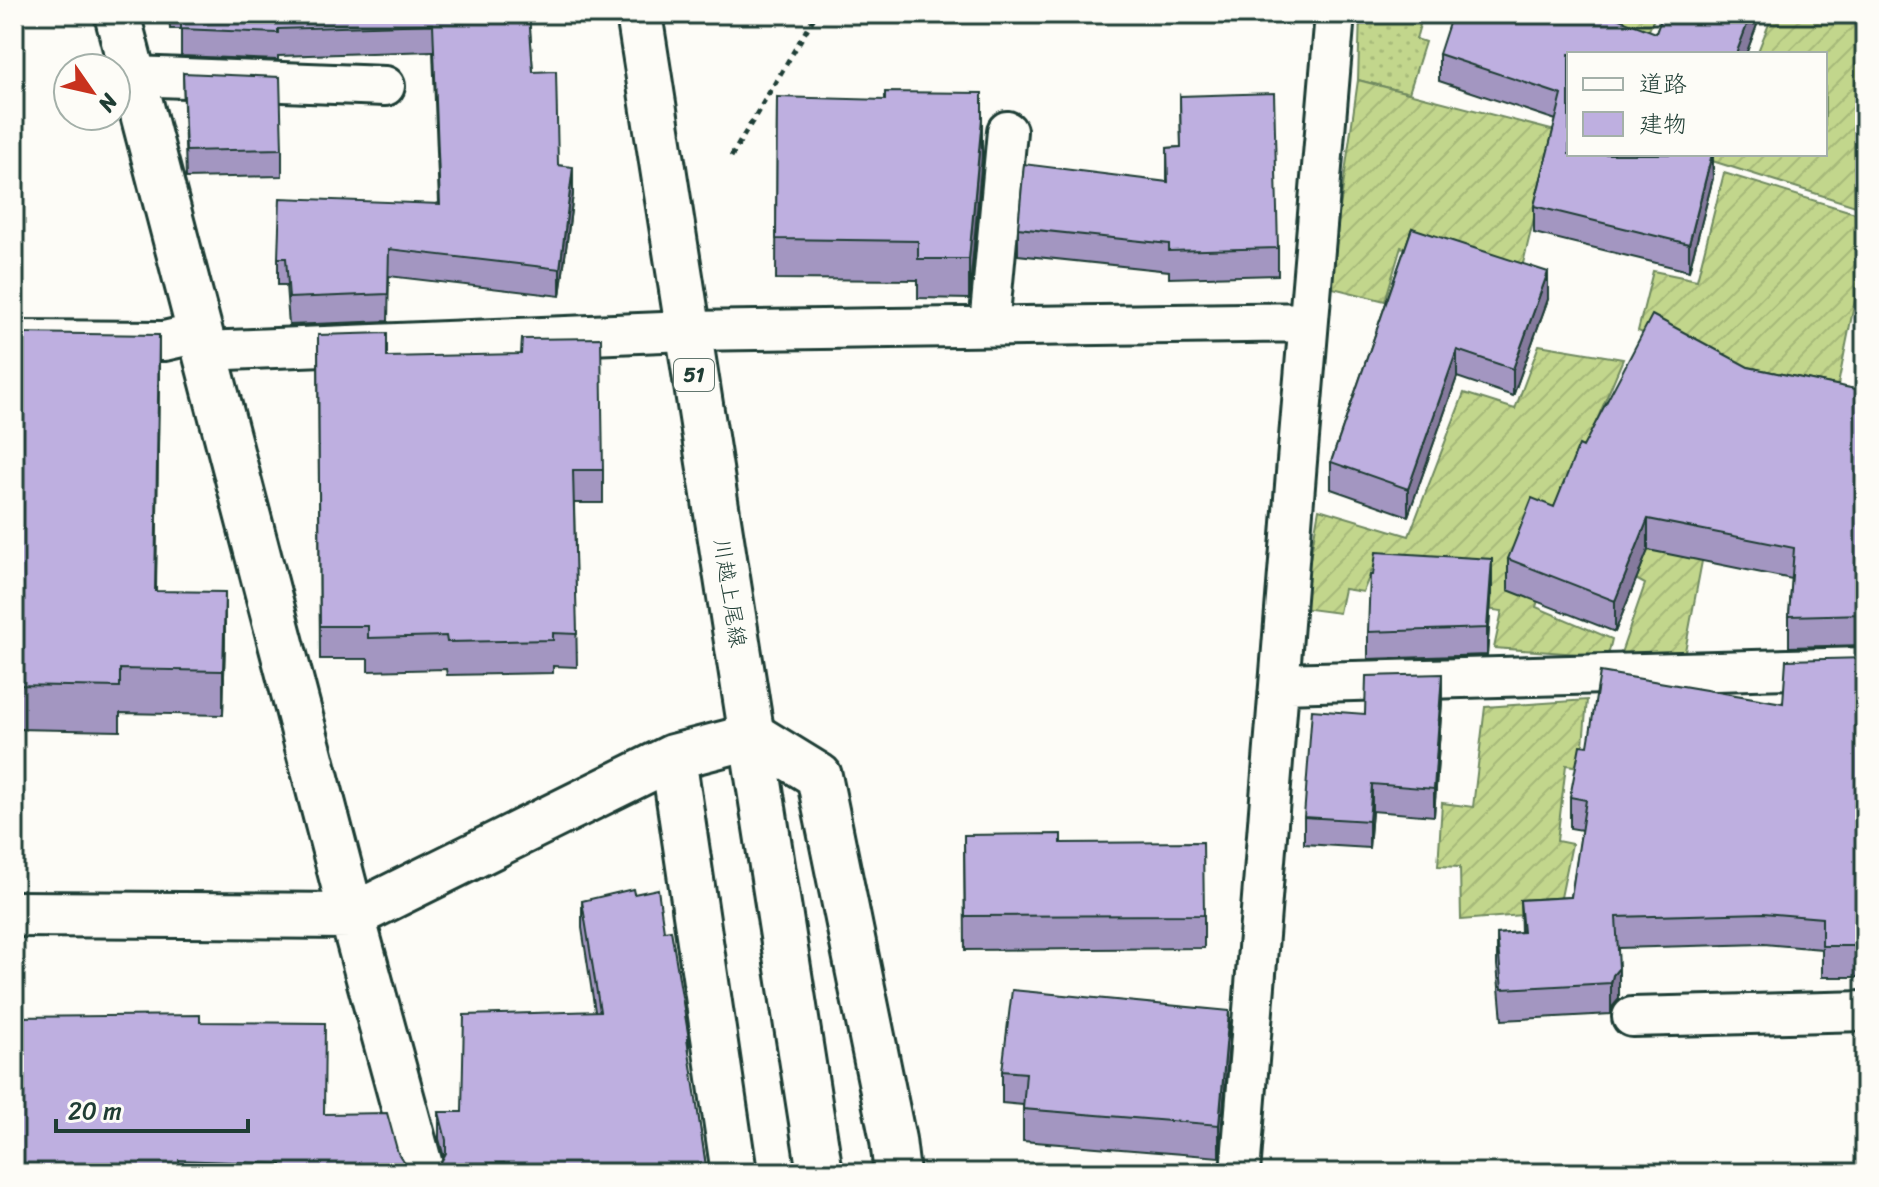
<svg xmlns="http://www.w3.org/2000/svg" width="1879" height="1187" viewBox="0 0 1879 1187" font-family="Sriracha,'Klee One',sans-serif">
  <style>
    .grass { fill: url(#grass-dots); stroke: #708a60; stroke-width: 2 }
    .garden { fill: url(#garden-furrows); stroke: #708a60; stroke-width: 2 }
    .lines { fill: none; stroke-linecap: round; stroke-linejoin: round }
    .lane-casing { stroke: #1f3d34; stroke-width: 44 }
    .street-casing { stroke: #1f3d34; stroke-width: 50 }
    .primary-casing { stroke: #1f3d34; stroke-width: 50 }
    .path { stroke: #1f3d34; stroke-width: 5; stroke-dasharray: 6 6; stroke-linecap: butt }
    .lane { stroke: #fdfcf7; stroke-width: 38 }
    .street { stroke: #fdfcf7; stroke-width: 44 }
    .primary { stroke: #fdfcf7; stroke-width: 44 }
    .wall { fill: #a396c1; stroke: #1f3d34; stroke-width: 2 }
    .shaded-wall { fill: #857a9d; stroke: #1f3d34; stroke-width: 2 }
    .building { fill: #beafe0; stroke: #1f3d34; stroke-width: 2 }
    .labels { text-anchor: middle; dominant-baseline: central; stroke-width: 6; stroke-linejoin: round; paint-order: stroke }
    .shield { fill: #fdfcf7; stroke: #62766e; stroke-width: 2 }
    .shield-label { font-size: 20px; font-weight: bold; fill: #1f3d34 }
    .street-label { font-size: 22px; fill: #1f3d34; stroke: #fdfcf7 }
  </style>
  <defs>
    <pattern id="grass-dots" width="8" height="8" patternUnits="userSpaceOnUse" patternTransform="scale(2)"><rect width="8" height="8" fill="#c2d68c"/><path d="M2 2h.1M6 6h.1" fill="none" stroke="#a6b979" stroke-width="1.8" stroke-linecap="round"/></pattern>
    <pattern id="garden-furrows" width="10" height="10" patternUnits="userSpaceOnUse" patternTransform="scale(2)"><rect width="10" height="10" fill="#c2d68c"/><path d="M-1 1l2-2M0 10L10 0M9 11l2-2" fill="none" stroke="#a6b979"/></pattern>
  </defs>
  <rect width="100%" height="100%" fill="#fdfcf7"/>
  <filter id="ink" filterUnits="userSpaceOnUse"><feTurbulence type="fractalNoise" baseFrequency=".0125" numOctaves="2"/><feDisplacementMap in="SourceGraphic" scale="16" xChannelSelector="R" yChannelSelector="G"/><feConvolveMatrix kernelMatrix="1 2 1 2 8 2 1 2 1" color-interpolation-filters="sRGB"/></filter>
  <g filter="url(#ink)">
    <!-- grass -->
    <path class="grass" d="M1360,14H1423L1416,39L1425,42L1409,93L1358,80Z"/>
    <!-- garden -->
    <path class="garden" d="M1565,14H1656L1643,44Z
      M1773,14H1865V209L1690,154H1825V54H1757Z
      M1358,80L1555,131L1519,280L1401,247L1385,301L1329,287Z
      M1724,173L1865,216V250L1834,405L1776,392L1638,331L1653,271L1697,280Z
      M1539,345L1623,359L1551,528L1544,582L1536,607L1612,639L1608,656L1494,648L1502,611L1469,607L1477,578L1372,570L1363,592L1344,589L1339,613L1301,608L1319,509L1409,536L1464,393L1515,409Z
      M1655,487L1713,503L1685,651L1620,656L1645,584L1621,571Z
      M1587,700L1581,767L1566,765L1557,841L1572,844L1558,912L1461,920L1460,867L1438,866L1442,803L1473,807L1485,707Z"/>
    <g class="lines">
      <defs>
        <path id="lane" d="M135,76L385,86
          M989,326L1007,131
          M14,340L164,341L199,333
          M204,351L687,331L1307,322
          M1281,683L1865,667
          M1632,1017L1865,1011
          M1240,1173C1272,787 1300,400 1335,14"/>
        <path id="street" d="M117,14L352,916L422,1173
          M673,757L734,1173
          M14,914L352,916L673,757L754,736L819,776L893,1140L897,1173"/>
        <path id="primary" d="M639,14L820,1173"/>
      </defs>
      <!-- lane casing -->
      <use href="#lane" class="lane-casing"/>
      <!-- street casing -->
      <use href="#street" class="street-casing"/>
      <!-- primary casing -->
      <use href="#primary" class="primary-casing"/>
      <!-- path -->
      <path class="path" d="M731,157L816,14"/>
      <!-- lane -->
      <use href="#lane" class="lane"/>
      <!-- street -->
      <use href="#street" class="street"/>
      <!-- primary -->
      <use href="#primary" class="primary"/>
    </g>
    <!-- wall -->
    <path class="wall" d="M169,14H529L533,72L558,165L573,194L560,296L389,276L388,321L289,325L286,285H278V258L439,203L433,51L278,56V60L181,56V29H170Z
      M1663,14H1761L1746,54H1569L1713,154V178L1689,271L1534,233V206L1556,120L1439,81V54L1656,33Z
      M183,73L282,149V176L186,178Z
      M1180,96L1278,248V275L1169,278V271L1018,255V228L1167,182V148L1181,147Z
      M777,97L982,157L969,299L918,298V280L776,279Z
      M1412,228L1548,299L1513,396L1457,377L1408,516L1331,489V462Z
      M14,333L159,379L156,591L225,636L223,715L120,713V731L14,729Z
      M318,335L387,357L603,470V503H574L577,667L553,666V673L447,675L446,669L368,671V659H320Z
      M1748,367L1865,391V645L1789,647V616L1792,579L1648,550L1615,632L1508,590V559L1554,507L1583,447Z
      M1492,586L1487,655L1368,659V632Z
      M1865,658V977H1822V949L1764,944L1618,948L1619,999L1613,1006L1611,1014L1502,1020L1497,965V934L1521,932L1520,900L1571,897L1582,830L1570,828V797L1588,746L1783,703Z
      M1442,701L1434,816L1372,811L1369,848L1304,844V817L1365,714Z
      M964,835L1061,843L1204,915V948L965,950Z
      M634,894L664,931L689,1039V1057L707,1173H440V1164L444,1157L439,1139V1112H462L595,1011L582,928V901Z
      M200,1022L324,1114L398,1153L405,1164V1173H14Z
      M1229,1043L1219,1157L1023,1141V1105L1002,1103V1071Z"/>
    <!-- shaded-wall -->
    <path class="shaded-wall" d="M1751,14H1761L1746,54H1736Z
      M982,118V157L969,299V259Z
      M1712,154L1713,178L1689,271V244Z
      M573,167V194L560,296V269Z
      M1548,272V299L1513,396V369Z
      M159,335V379L155,635V591Z
      M1457,350V377L1408,516V489Z
      M1648,519V550L1615,632V601Z
      M1492,559V586L1487,655V628Z
      M225,592V636L223,715V671Z
      M1442,674V701L1434,816V789Z
      M1372,784V811L1369,848V821Z
      M1619,968V999L1613,1006L1611,1014V983L1613,975Z
      M1229,1011V1043L1219,1157V1125Z"/>
    <!-- building -->
    <path class="building" d="M181,14H529L533,72L556,71L558,165L573,167L560,269L389,249L388,294L289,298L286,258H278L280,198L440,204L433,24L278,29V33L181,29Z
      M1452,14H1606L1656,33L1663,14H1751L1736,54H1569V154H1712L1689,244L1534,206L1562,95L1439,54Z
      M183,73L280,77L282,149L186,151Z
      M885,92L982,93V118L969,259H918V241L776,239L777,97L885,100Z
      M1274,93L1278,248L1169,251V244L1018,228L1024,164L1168,182L1167,148L1181,147L1180,96Z
      M1412,228L1548,272L1513,369L1457,350L1408,489L1331,462Z
      M1652,315L1748,367L1865,391V614L1789,616L1794,548L1648,519L1615,601L1508,559L1532,498L1554,507L1579,445L1583,447Z
      M14,333L159,335L155,591L225,592L223,671L120,669V687L14,685Z
      M387,333V357L521,354L522,339L601,338L603,470H573L577,634L553,633V640L447,642L446,636L368,638V626H320L318,335Z
      M1376,552L1492,559L1487,628L1368,632L1370,575H1373Z
      M1865,658V946H1822V918L1764,913L1616,917L1619,968L1613,975L1611,983L1502,989L1497,934L1523,932L1520,900L1571,897L1586,800L1570,797L1580,745L1588,746L1600,672L1783,703L1786,660Z
      M1442,674L1434,789L1372,784L1369,821L1304,817L1312,710L1365,714L1366,676Z
      M1061,834V843L1203,842L1204,915L965,916L964,835Z
      M633,889L634,894L658,889L664,931L671,930L689,1039H687L707,1173H504V1163L440,1164L446,1153V1140L439,1112H462L464,1015L600,1011L582,901Z
      M1012,990L1229,1011L1219,1125L1023,1109L1026,1073L1002,1071Z
      M200,1015V1022L325,1023L324,1114L387,1113L398,1153L405,1164H397V1173H281V1164L179,1160V1173H14V1017Z"/>
  </g>
  <g class="labels">
    <!-- shield labels -->
    <rect class="shield" x="674" y="359" width="40" height="32" rx="6"/>
    <g class="shield-label">
      <text x="694" y="375">51</text>
    </g>
    <!-- street labels -->
    <g class="street-label">
      <text transform="translate(730 593) rotate(81)">川越上尾線</text>
    </g>
  </g>
  <!-- margin -->
  <rect width="1879" height="1187" fill="none" stroke="#fdfcf7" stroke-width="48"/>
  <rect x="24" y="24" width="1831" height="1139" fill="none" stroke="#1f3d34" stroke-width="3" filter="url(#ink)"/>
  <!-- legend -->
  <rect x="1567" y="52" width="260" height="104" fill="#fdfcf7" stroke="#a4b0a9" stroke-width="2"/>
  <rect x="1583" y="78" width="40" height="12" fill="#fdfcf7" stroke="#a4b0a9" stroke-width="2"/>
  <text x="1639" y="92" font-size="24" fill="#1f3d34">道路</text>
  <rect x="1583" y="112" width="40" height="24" fill="#beafe0" stroke="#a4b0a9" stroke-width="2"/>
  <text x="1639" y="132" font-size="24" fill="#1f3d34">建物</text>
  <!-- north arrow -->
  <g transform="translate(92 92) rotate(124)"><circle r="38" fill="#fdfcf7" stroke="#a4b0a9" stroke-width="2"/>
  <path d="M0-6L14 30L0 20L-14 30Z" fill="#c8321e"/>
  <text y="-12" font-size="22" font-weight="bold" text-anchor="middle" fill="#1f3d34">N</text>
  </g>
  <!-- scale -->
  <path d="M56 1119v12h192v-12" fill="none" stroke="#1f3d34" stroke-width="4"/>
  <text x="68" y="1119" font-size="24" fill="#1f3d34" stroke="#fdfcf7" stroke-width="6" paint-order="stroke">20 m</text>
</svg>
